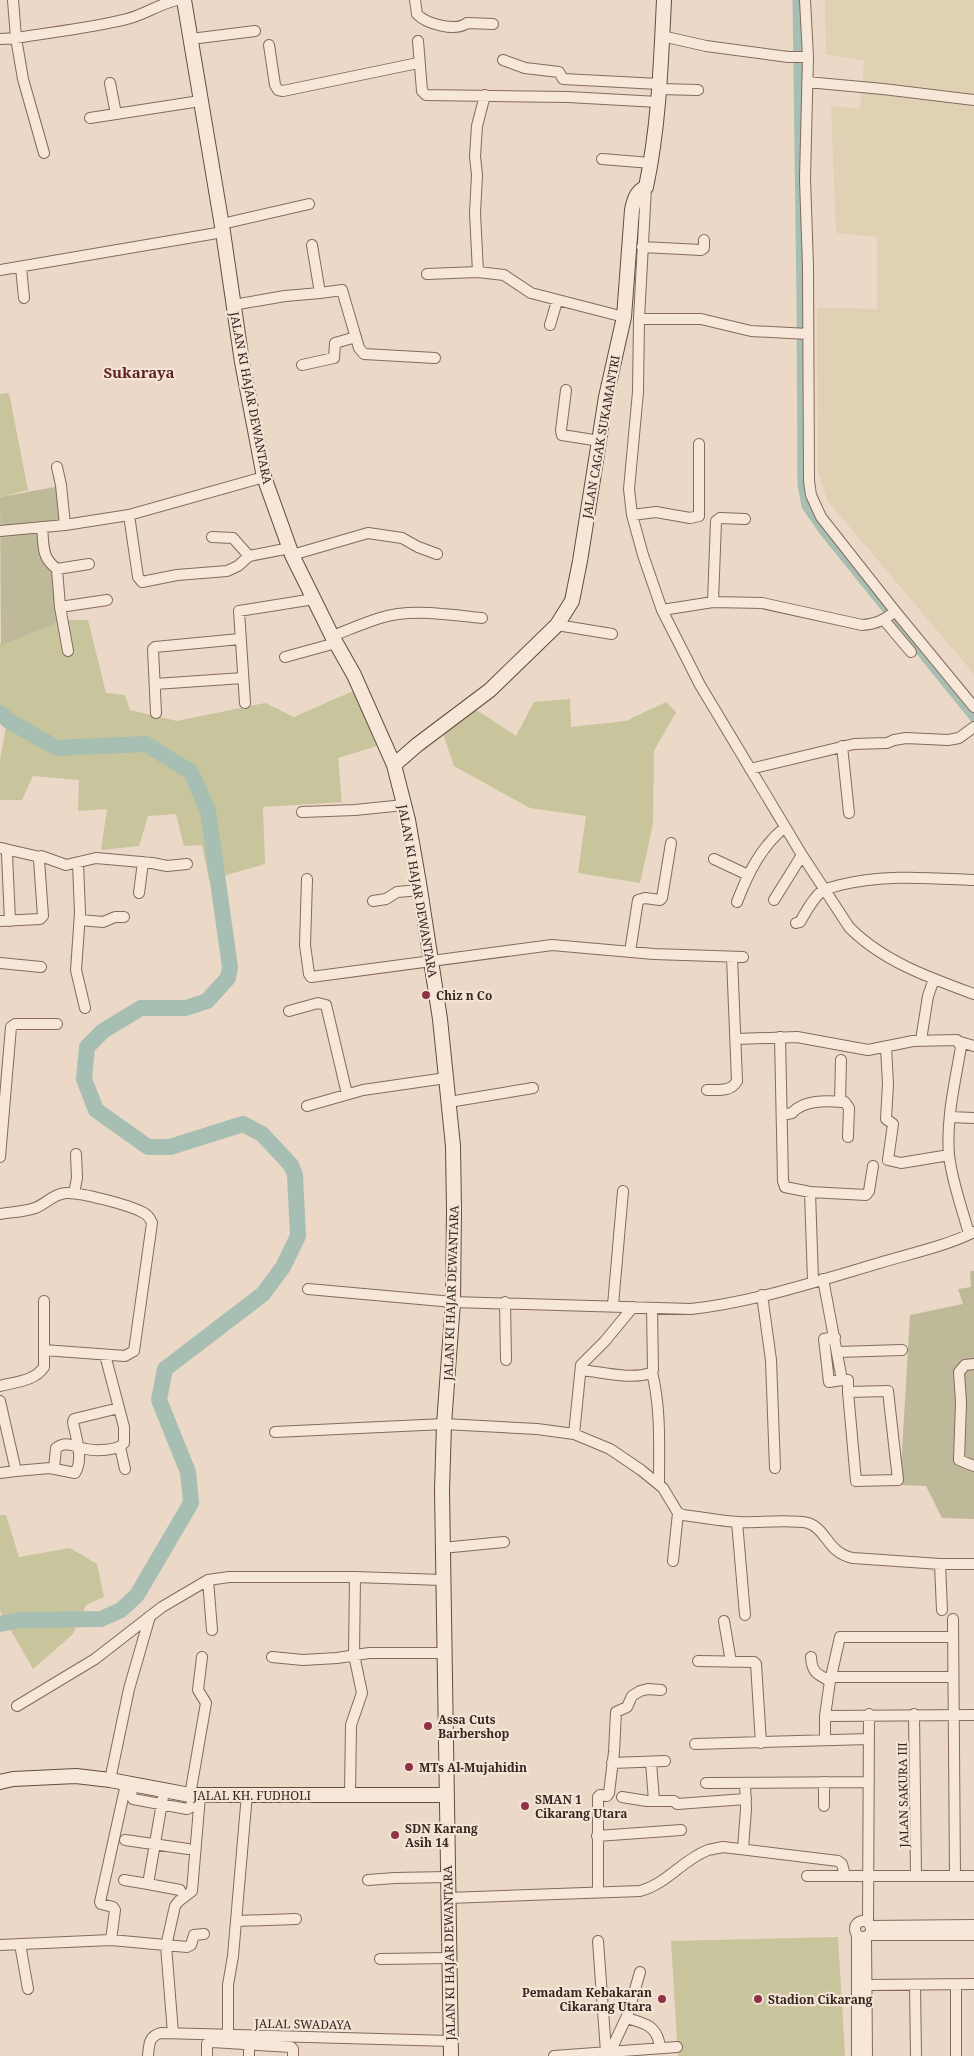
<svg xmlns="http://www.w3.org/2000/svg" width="974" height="2056" viewBox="0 0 974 2056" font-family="'Noto Serif',serif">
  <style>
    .farmland { fill: #e0d0b4 }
    .green { fill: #c8c49b }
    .cemetery { fill: #beba99 }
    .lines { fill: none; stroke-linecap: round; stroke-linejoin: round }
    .canal { stroke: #a7bfb3; stroke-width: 9 }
    .river { stroke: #a7bfb3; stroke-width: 16 }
    .street-casing { stroke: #856a5d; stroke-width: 12 }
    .secondary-casing { stroke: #674b40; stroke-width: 16 }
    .street { stroke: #f6e7d9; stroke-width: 10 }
    .secondary { stroke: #f6e7d9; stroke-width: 14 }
    .poi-dot { fill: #903247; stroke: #f3e4d5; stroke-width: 2 }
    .labels { text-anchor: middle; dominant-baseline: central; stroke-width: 4.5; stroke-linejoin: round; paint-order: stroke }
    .street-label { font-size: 12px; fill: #362620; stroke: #f3e4d5 }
    .poi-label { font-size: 12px; font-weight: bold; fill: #362620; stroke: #f3e4d5; text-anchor: start }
    .quarter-label { font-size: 15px; font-weight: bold; fill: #602323; stroke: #f3e4d5 }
  </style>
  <rect width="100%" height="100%" fill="#ebd8c6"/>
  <!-- farmland -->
  <path class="farmland" d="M825,0H974V674L827,500L818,471L817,308L877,309V237L836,233L831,106L860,109L864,61L826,54Z"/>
  <!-- green -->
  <path class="green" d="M9,393L28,490L0,497V394Z
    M64,620H88L106,693L125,695L130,710L177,721L265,703L294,717L353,691L377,746L338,758L342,802L263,807L265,864L209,880L202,845L184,846L176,814L148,816L139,846L101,850L107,809L78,811L79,780L33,776L22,800H0V760L6,727L0,719V644Z
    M570,699L571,727L626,721L666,702L676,712L654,751L653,824L640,883L578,873L586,816L530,808L454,766L442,731L469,705L516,736L534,702Z
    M0,1515H6L19,1557L70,1548L97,1564L104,1597L86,1605L73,1634L33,1669L0,1611Z
    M838,1937L845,2056H678L671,1941Z"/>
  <!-- cemetery -->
  <path class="cemetery" d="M60,486L64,521L46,525L64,620L1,645L0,497Z
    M970,1271H974V1519L942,1518L926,1486L900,1485L910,1315L963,1304L958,1289L971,1287Z"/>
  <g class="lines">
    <!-- canal -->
    <path class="canal" d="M797,0L801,298L802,485L806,506L824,532L974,718"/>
    <!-- river -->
    <path class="river" d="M0,713L9,721L57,748L146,744L191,772L208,811L230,967L228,978L207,1001L186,1008H141L103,1031L87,1047L84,1079L96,1110L148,1147H170L243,1124L262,1134L291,1165L295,1175L298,1236L283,1267L263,1294L165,1369L159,1400L188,1472L191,1503L137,1595L121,1610L101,1619L22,1620L0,1624"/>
    <defs>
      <path id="street" d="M13,0L16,38L23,79L44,153
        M415,0L417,14C426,24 456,32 467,23L493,24
        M805,0L808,57L805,179L808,266L809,481L811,495L821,517L895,611L974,707
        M662,36L706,46L788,57H808
        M0,39L16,38C53,32 91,28 127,19C144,15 159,4 177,0
        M191,39L255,31
        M418,41L422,91L426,95L568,97L658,102
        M269,45L275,85L278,90L283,91L418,63
        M503,60L525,68L559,72L563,79L659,84
        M807,82L883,89L974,100
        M110,83L116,114
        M659,89L698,90
        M90,118L200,101
        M602,159L651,163
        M646,187L639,319L638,392L629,489L632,515L643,555L662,610L700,685L802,855L849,927C882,961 930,978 974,994
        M222,224L309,204
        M642,247L701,250L704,248V240
        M21,267L24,298
        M0,270L223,232
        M478,272L475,213L477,175L475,156L477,126L485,95
        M427,274L478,272L504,275L531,293L624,317
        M320,293L342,290L359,348L364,354L435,358
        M233,305L285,296L320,293L312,245
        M639,319H701L751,331L808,334
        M550,325L557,301
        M302,365L334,358L335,343L356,337
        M566,390L561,430L562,435L600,441
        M57,467L61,485L65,525
        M129,515L138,577L142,582L177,575L227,571L238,566L249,556L290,548
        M632,515L656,512L690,518L699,516V444
        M42,527C44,546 41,557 57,569L60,607L107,600
        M0,531L65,525L129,515L264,477
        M212,537L233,538L249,556
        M292,555L368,533L402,538L418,547L437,554
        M57,569L89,564
        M713,602L716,521L720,518L745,519
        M60,607L68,651
        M662,610L713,602L762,603L862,625C876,624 885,620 895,611
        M884,620L911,652
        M557,625L612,634
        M332,636C348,630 364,623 380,618C412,608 449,615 482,618
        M285,657L336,643
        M155,684L243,678
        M245,703L239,611L314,599
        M156,713L153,649L155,647L240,639
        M842,746L849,813
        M750,769L854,744L887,743L894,740L906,738L948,740L959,738L974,727
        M302,812L355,810L404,805
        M0,848L5,849L7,854L10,921
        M5,849L40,857
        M714,859L748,875
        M78,863L80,913L76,970L85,1008
        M307,879L305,945L309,974L311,977L552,945L654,954L743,957
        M139,893L143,862
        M774,900L802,855
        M373,901L386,899L397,892L421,890
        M737,902C748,873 761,847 785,827
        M80,920L103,922L115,917H124
        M0,921L40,919L43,916L39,860L41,856L66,865L96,858L152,863L167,866L187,864
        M796,923L800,922C806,912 812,899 822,891C826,888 834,887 840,885C884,874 929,878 974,880
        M630,952L638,900L645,898L660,900L662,898L671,843
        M0,963L41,967
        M289,1011L318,1003L326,1005L347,1094
        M780,1037L783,1181L785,1187L810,1192L866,1195L869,1191L873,1166
        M736,1039L797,1037L868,1050L913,1041L957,1040L961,1047C955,1082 946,1119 949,1155C952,1182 962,1208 969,1234
        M921,1040L928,996L934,979
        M960,1042L974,1046
        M886,1047L888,1084L886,1119L893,1124L888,1160L901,1163L949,1155
        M707,1090C718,1090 731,1092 737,1081L732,957
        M449,1102L533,1088
        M840,1102L841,1060
        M307,1106L363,1090L446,1078
        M782,1115L792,1113C804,1099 828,1101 845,1102L849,1108L848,1137
        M950,1117L974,1118
        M0,1157L11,1027L15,1024H57
        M810,1192L813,1281
        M74,1193L77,1178L76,1154
        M0,1214C11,1212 24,1212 35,1208C46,1204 53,1194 66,1193C80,1192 129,1205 142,1212C147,1214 150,1218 152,1223L134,1351L125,1356L44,1350
        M823,1279L842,1380H848V1392L856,1481L898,1480L888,1391L848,1392
        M308,1289L453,1302L691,1309C750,1303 818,1281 876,1264C908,1254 944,1247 974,1232
        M762,1295L771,1360L775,1468
        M505,1302L506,1360
        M613,1305L623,1191
        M835,1337L824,1339L829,1382L842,1380
        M838,1352L902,1350
        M974,1364L965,1365L959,1372L961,1402L959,1460L974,1466
        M581,1370C603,1372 630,1380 651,1373L653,1370L652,1308
        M652,1372C661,1409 659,1446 659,1484
        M0,1386C15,1382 35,1381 44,1367V1301
        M0,1401L16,1471L0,1473
        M275,1432L444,1424L537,1429L574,1434L610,1449L641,1470L663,1488L678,1513L683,1515C701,1517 720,1521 738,1522C756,1523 792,1519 808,1523C827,1529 827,1553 853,1558L940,1564H974
        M574,1434L581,1365L605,1341L633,1307
        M120,1447L125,1469
        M54,1469L56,1448C67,1440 74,1447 86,1449C95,1451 118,1451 124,1443V1427L105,1355
        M16,1471L50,1468L75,1473C84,1459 76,1438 73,1422L74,1419L119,1408
        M737,1522L745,1615
        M442,1548L504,1542
        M673,1561L678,1513
        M940,1564L942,1610
        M208,1580L212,1630
        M953,1619L955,1876
        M724,1621L731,1662
        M272,1657L303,1660L337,1658L369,1653H444
        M811,1657C812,1673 817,1674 830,1681
        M698,1661L754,1662L756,1664L761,1743
        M831,1677H953
        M17,1706L95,1659L162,1607L208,1580L229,1577H355L442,1580
        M914,1714L916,1876
        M825,1716L974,1715
        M825,1740V1716L830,1681L840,1637H953
        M695,1744L869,1739
        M651,1762L654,1801
        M612,1763L665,1761
        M110,1780L129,1689L150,1616
        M706,1783L869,1782
        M133,1785L131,1795L133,1799L187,1809L191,1807L193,1795
        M164,1791L148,1884L180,1890
        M350,1794L351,1725L362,1693L354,1655L355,1577
        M190,1795L206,1703L198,1690L202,1657
        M622,1797L647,1801H674L677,1804L746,1799
        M824,1806V1782
        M597,1836L681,1830
        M125,1840L188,1849
        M743,1849L746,1809L745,1783
        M807,1876H974
        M124,1880L148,1884
        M368,1880L395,1878L448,1877
        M598,1892V1797L600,1795L607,1796L609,1793L614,1752L616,1712L627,1707L632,1696L640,1691L648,1689L661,1690
        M448,1898L640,1891C667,1884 682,1860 708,1850C712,1849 718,1848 723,1847L838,1861L842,1864L845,1876
        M855 1929a8 8 0 1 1 16 0a8 8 0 1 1-16 0Z
        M236,1921L296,1919
        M868,1923L869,1714
        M870,1926L974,1925
        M857,1935V2056
        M869,1935H974
        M866,1937L867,2056
        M111,1940L115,1910L113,1907L101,1904L100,1902L126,1784
        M598,1941L606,2052
        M20,1944L28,1989
        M0,1945L111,1940L187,1947L191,1945L194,1935L204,1934
        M380,1959L449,1958
        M867,1985L974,1984
        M915,1985L916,2056
        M956,1985V2056
        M626,2018C645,2023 658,2026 660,2048
        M173,2033L166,1946L175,1906L179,1901L192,1891L200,1796
        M228,2035V1985L233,1956L247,1794
        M610,2052L628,2014L640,1972
        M148,2056C149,2044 149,2036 161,2033L451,2041
        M207,2056V2044L212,2042L291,2047L293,2049V2056
        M249,2056V2044
        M554,2056L677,2047"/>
      <path id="secondary" d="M184,0L223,232L242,362L264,477L292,555L332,636L354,675L394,765L408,820L419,883L440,1019L453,1146L454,1210L453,1302L444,1424L442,1490L451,2056
        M394,765L417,745L490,690L557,625L572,601L580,561L606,397L624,317L632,210C634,200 636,192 646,187C659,126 661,62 664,0
        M0,1782L13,1779L76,1776L110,1780L190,1795H446"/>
    </defs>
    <!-- street casing -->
    <use href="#street" class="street-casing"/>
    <!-- secondary casing -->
    <use href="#secondary" class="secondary-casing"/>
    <!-- street -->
    <use href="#street" class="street"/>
    <!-- secondary -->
    <use href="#secondary" class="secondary"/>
  </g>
  <!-- markers -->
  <g class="poi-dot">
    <circle cx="426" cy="995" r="5"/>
    <circle cx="428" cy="1726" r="5"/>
    <circle cx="409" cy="1767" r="5"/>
    <circle cx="525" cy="1806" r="5"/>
    <circle cx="395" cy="1835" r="5"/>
    <circle cx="662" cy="1999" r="5"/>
    <circle cx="758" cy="1999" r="5"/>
  </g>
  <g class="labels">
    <!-- street labels -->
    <g class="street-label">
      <text transform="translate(251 398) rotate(79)">JALAN KI HAJAR DEWANTARA</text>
      <text transform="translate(601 437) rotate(-80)">JALAN CAGAK SUKAMANTRI</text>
      <text transform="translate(418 891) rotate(80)">JALAN KI HAJAR DEWANTARA</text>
      <text transform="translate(451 1293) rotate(-88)">JALAN KI HAJAR DEWANTARA</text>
      <text x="252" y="1795">JALAL KH. FUDHOLI</text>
      <text transform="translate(903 1795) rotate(-91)">JALAN SAKURA III</text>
      <text transform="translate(449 1953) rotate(-91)">JALAN KI HAJAR DEWANTARA</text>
      <text transform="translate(303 2024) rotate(1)">JALAL SWADAYA</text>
    </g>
    <!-- poi labels -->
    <g class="poi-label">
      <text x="436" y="995">Chiz n Co</text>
      <text x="438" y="1719">Assa Cuts<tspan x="438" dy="14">Barbershop</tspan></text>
      <text x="419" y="1767">MTs Al-Mujahidin</text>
      <text x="535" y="1799">SMAN 1<tspan x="535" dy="14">Cikarang Utara</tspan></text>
      <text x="405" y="1828">SDN Karang<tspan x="405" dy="14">Asih 14</tspan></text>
      <text x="652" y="1992" text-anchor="end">Pemadam Kebakaran<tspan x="652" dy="14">Cikarang Utara</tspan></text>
      <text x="768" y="1999">Stadion Cikarang</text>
    </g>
    <!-- quarter labels -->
    <g class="quarter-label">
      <text x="139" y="372">Sukaraya</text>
    </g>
  </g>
</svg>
